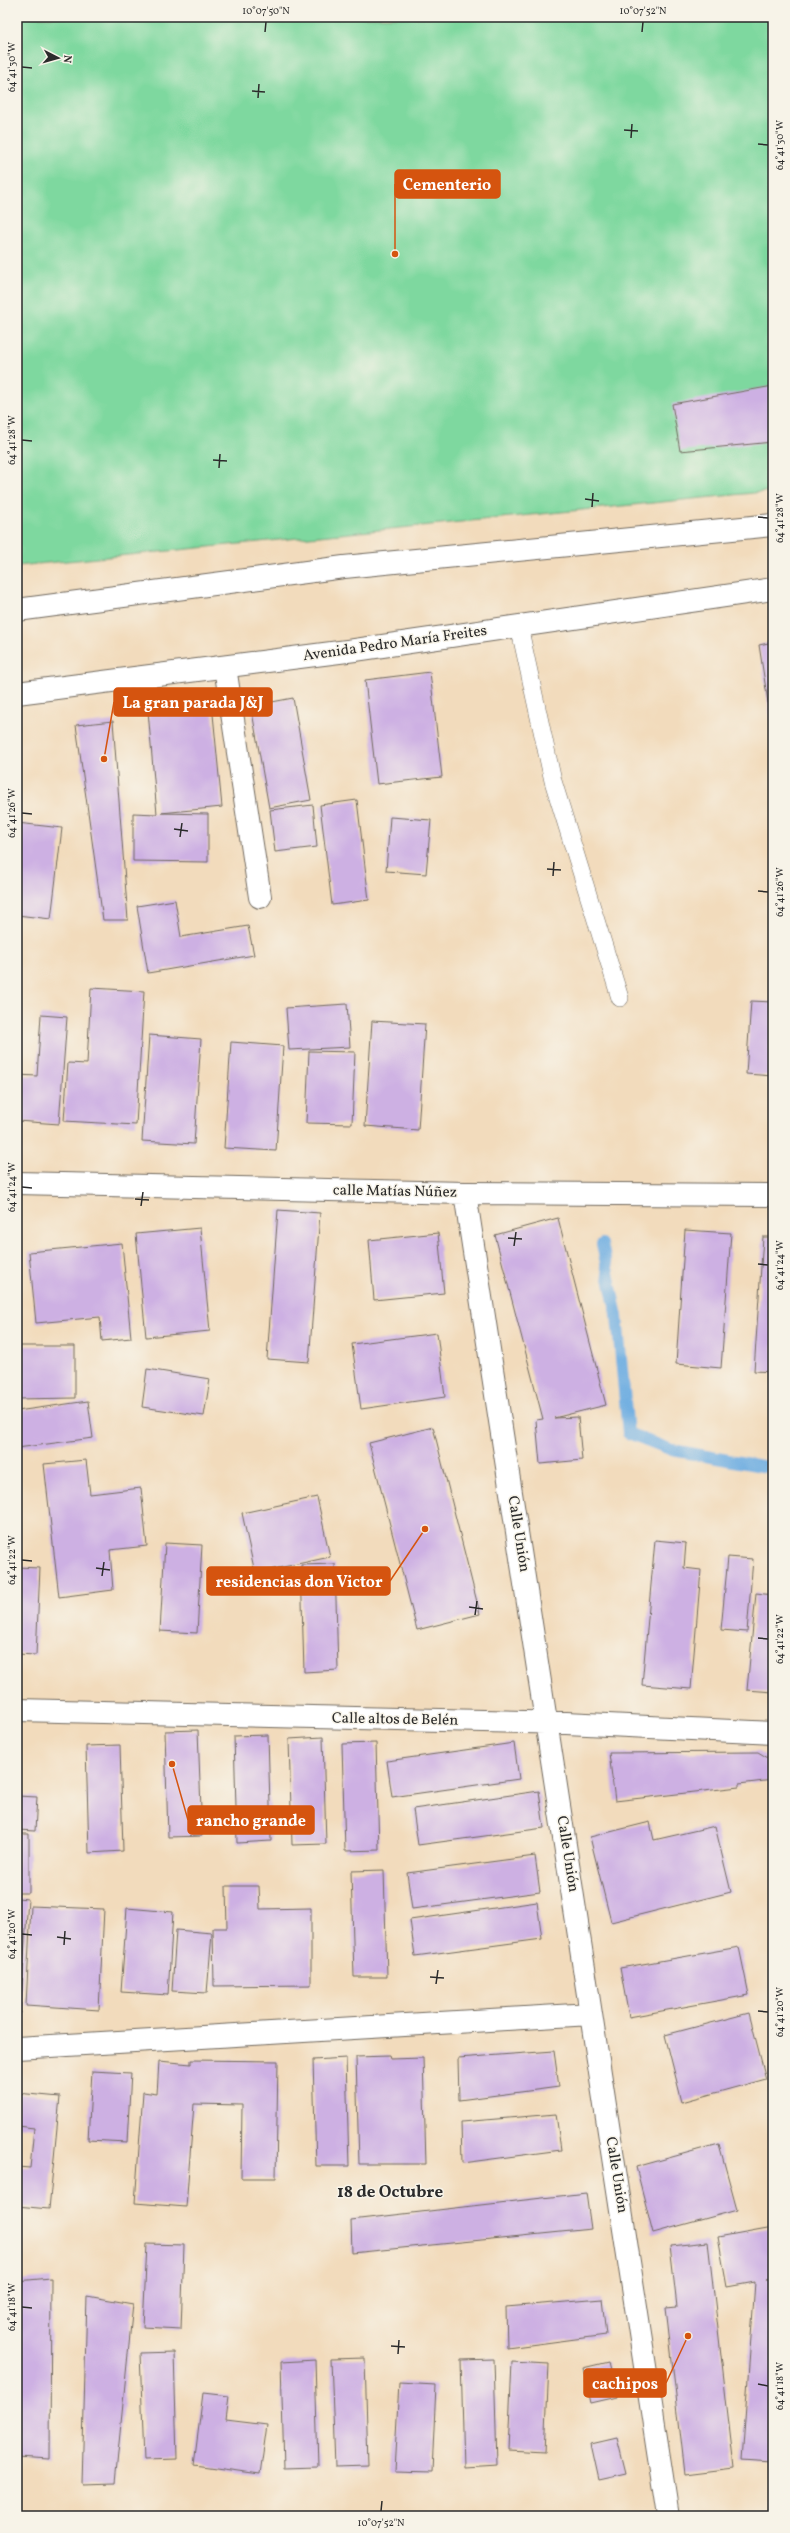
<svg xmlns="http://www.w3.org/2000/svg" width="790" height="2533" viewBox="0 0 790 2533" font-family="Vollkorn,serif">
  <style>
    .green { fill: #7ed89f; stroke: #548265 }
    .lines { fill: none; stroke-linecap: round; stroke-linejoin: round }
    .stream { stroke: #6eade1; stroke-width: 12 }
    .building { fill: #cdb0e3 }
    .service-casing { stroke: #71695e; stroke-width: 18 }
    .minor-casing { stroke: #71695e; stroke-width: 24 }
    .tertiary-casing { stroke: #71695e; stroke-width: 24 }
    .service { stroke: #fff; stroke-width: 17 }
    .minor { stroke: #fff; stroke-width: 22 }
    .tertiary { stroke: #fff; stroke-width: 22 }
    .ticks { fill: none; stroke: #2b2b2b; stroke-width: 1.5 }
    .labels { text-anchor: middle; dominant-baseline: central; stroke-width: 3; stroke-linejoin: round; paint-order: stroke }
    .street-label { font-size: 15px; fill: #2b2b2b; stroke: #f7f3e8 }
    .quarter-label { font-size: 17px; font-weight: bold; fill: #2b2b2b; stroke: #f7f3e8 }
    .leader { fill: none; stroke: #d5540f; stroke-width: 1.5 }
    .callout-dot { fill: #d5540f; stroke: #f7f3e8; stroke-width: 1.5 }
    .callout { fill: #d5540f; stroke: #d5540f; stroke-width: 1.5 }
    .callout-label { font-size: 16px; text-anchor: middle; font-weight: bold; fill: #fff }
    .neatline { fill: none; stroke: #2b2b2b; stroke-width: 1.5 }
    .ticks-label { font-size: 10px; text-anchor: middle; fill: #2b2b2b }
  </style>
  <rect width="100%" height="100%" fill="#f7f3e8"/>
  <filter id="ink" filterUnits="userSpaceOnUse"><feTurbulence type="fractalNoise" baseFrequency=".025" numOctaves="2"/><feDisplacementMap in="SourceGraphic" scale="8" xChannelSelector="R" yChannelSelector="G"/><feConvolveMatrix kernelMatrix="1 2 1 2 8 2 1 2 1" color-interpolation-filters="sRGB"/></filter>
  <filter id="wash" filterUnits="userSpaceOnUse"><feTurbulence type="fractalNoise" baseFrequency=".012" numOctaves="4" result="noise"/><feDisplacementMap in="SourceGraphic" scale="16" xChannelSelector="R" yChannelSelector="G"/><feGaussianBlur stdDeviation="0.9" result="paint"/><feColorMatrix in="noise" values="0 0 0 0 0 0 0 0 0 0 0 0 0 0 0 0 0 1.4 0 .05"/><feComposite in="paint" operator="in"/></filter>
  <g filter="url(#wash)">
    <rect width="100%" height="100%" fill="#f2dbbc"/>
    <!-- green -->
    <path class="green" d="M17,17H773V491L17,566Z"/>
    <g class="lines">
      <!-- stream -->
      <path class="stream" d="M602,1244L617,1316L628,1433L672,1450L773,1468"/>
    </g>
    <g id="blocks">
      <!-- building -->
      <path class="building" d="M773,386V442L680,451L672,404Z
        M773,642V728H772L759,645Z
        M430,672L442,777L377,784L365,680Z
        M293,698L311,800L269,808L251,706Z
        M212,704L222,807L161,813L208,814V862L133,861V813L157,814L148,711Z
        M113,721L128,920H103L76,725Z
        M357,800L369,900L332,905L320,805Z
        M313,805L317,847L275,852L270,810Z
        M390,817L431,820L426,874L386,871Z
        M17,823L62,828L51,919L17,915Z
        M175,900L181,937L248,926L254,955L148,973L137,906Z
        M91,988L144,991L136,1125L64,1121L68,1063L87,1064Z
        M751,1001L773,1002V1076L746,1074Z
        M347,1004L350,1047L289,1050L286,1008Z
        M41,1015L67,1017L59,1124L17,1121V1075L37,1076Z
        M372,1021L425,1024L418,1130L365,1126Z
        M149,1035L201,1039L194,1144L142,1141Z
        M231,1042L283,1046L276,1151L224,1148Z
        M309,1051L355,1052L352,1124L306,1123Z
        M278,1210L320,1213L309,1362L267,1359Z
        M558,1218L606,1405L554,1418L578,1417L582,1460L540,1464L536,1420L543,1419L495,1235Z
        M200,1228L210,1331L146,1337L136,1234Z
        M685,1230L731,1233L721,1368L676,1364Z
        M438,1233L444,1293L374,1300L369,1240Z
        M763,1237H773V1372L754,1371Z
        M122,1243L131,1338L102,1341L100,1317L36,1323L29,1252Z
        M437,1333L445,1397L361,1409L352,1344Z
        M17,1346H75V1398L17,1399Z
        M147,1369L210,1379L204,1416L142,1407Z
        M88,1401L93,1438L17,1448V1411Z
        M433,1427L480,1614L417,1630L369,1443Z
        M86,1460L90,1494L141,1488L147,1546L110,1550L113,1590L59,1597L44,1464Z
        M317,1497L330,1557L255,1573L242,1513Z
        M655,1540L686,1543L684,1568L701,1570L691,1689L642,1685Z
        M165,1543L202,1545L197,1633L160,1631Z
        M728,1557L753,1559L747,1632L721,1630Z
        M335,1564L338,1670L304,1672L301,1565Z
        M17,1567L40,1568L36,1655L17,1654Z
        M756,1593L773,1595V1692L747,1690Z
        M198,1730L202,1836L168,1837L165,1731Z
        M268,1735L271,1841L237,1843L234,1736Z
        M323,1737L326,1844L292,1845L289,1739Z
        M376,1743L379,1850L345,1851L342,1744Z
        M514,1743L519,1779L392,1797L387,1761Z
        M120,1745L123,1851L89,1853L86,1746Z
        M758,1752L773,1761V1780L739,1784V1787L615,1801L609,1753Z
        M539,1791L544,1828L418,1845L413,1809Z
        M17,1796L37,1797L35,1831L17,1830Z
        M650,1822L654,1840L715,1826L731,1892L611,1922L590,1837Z
        M17,1834H29V1893H17Z
        M535,1856L540,1892L412,1909L407,1873Z
        M384,1870L387,1977H354L351,1871Z
        M226,1886H259L260,1909L311,1908V1985L214,1986L213,1928H227Z
        M17,1898L28,1899L20,2014H17Z
        M537,1902L542,1939L415,1956L410,1920Z
        M31,1906L104,1909L99,2010L26,2005Z
        M127,1908L173,1912L168,1995L121,1992Z
        M176,1930L212,1933L207,1993L172,1991Z
        M739,1947L749,1995L629,2017L620,1968Z
        M749,2013L766,2079L682,2102L665,2035Z
        M554,2051L559,2087L459,2100L458,2058Z
        M389,2056L390,2059L423,2058L426,2164H359L356,2057Z
        M346,2058L349,2166H316L313,2060Z
        M191,2060L278,2061L276,2178H241L242,2105L194,2104L186,2207L135,2203L143,2092L157,2094L159,2061L191,2064Z
        M92,2071L131,2073L127,2142L88,2140Z
        M17,2093L60,2097L49,2209L17,2206V2167L30,2168L34,2128L17,2126Z
        M556,2114L561,2150L462,2163L461,2122Z
        M719,2144L737,2210L653,2233L636,2167Z
        M586,2193L591,2229L352,2253L351,2220Z
        M773,2227V2278L766,2280H773V2463L742,2461L755,2282L727,2287L718,2237Z
        M708,2242L734,2468L685,2474L666,2308L677,2307L670,2246Z
        M147,2244L184,2245L181,2329L143,2327Z
        M51,2278L50,2459L17,2457V2281Z
        M87,2296L133,2304L115,2483L82,2484Z
        M602,2299L606,2335L507,2348L506,2307Z
        M174,2352L177,2459L144,2460L140,2353Z
        M365,2358L368,2465L335,2466L331,2359Z
        M494,2359L497,2465L464,2467L461,2360Z
        M315,2360L318,2467L284,2468L281,2362Z
        M512,2362L549,2364L545,2452L508,2450Z
        M608,2362L617,2397L591,2403L583,2368Z
        M399,2383L436,2385L432,2472L394,2471Z
        M203,2393L229,2396L226,2420L267,2425L260,2474L194,2465Z
        M617,2438L626,2474L599,2480L591,2444Z"/>
    </g>
  </g>
  <g filter="url(#ink)">
    <use href="#blocks" fill-opacity="0" stroke="#71695e" stroke-width="1"/>
    <g class="lines">
      <defs>
        <path id="service" d="M519,626L553,781L620,998"/>
        <path id="minor" d="M225,667L260,897
          M17,1183L465,1193L773,1195
          M465,1193L668,2516
          M17,1710L566,1723L773,1733
          M17,2048L591,2014"/>
        <path id="tertiary" d="M17,610L344,567L773,525
          M17,693L355,650L773,589"/>
      </defs>
      <!-- service casing -->
      <use href="#service" class="service-casing"/>
      <!-- minor casing -->
      <use href="#minor" class="minor-casing"/>
      <!-- tertiary casing -->
      <use href="#tertiary" class="tertiary-casing"/>
      <!-- service -->
      <use href="#service" class="service"/>
      <!-- minor -->
      <use href="#minor" class="minor"/>
      <!-- tertiary -->
      <use href="#tertiary" class="tertiary"/>
    </g>
  </g>
  <!-- ticks -->
  <path class="ticks" d="M265,32L266,22M642,32L643,22M22,67L32,68M252,91L265,92M258,98L259,84M624,130L638,131M631,138L632,124M758,144L768,145M22,440L32,441M213,460L227,461M219,468L220,454M585,499L599,501M592,507L593,493M758,517L768,518M22,813L32,814M174,829L188,831M180,837L182,823M547,869L561,870M553,876L554,862M758,891L768,892M22,1187L32,1188M135,1199L149,1200M141,1206L143,1192M508,1238L522,1239M514,1246L516,1232M758,1264L768,1265M22,1560L32,1561M96,1568L110,1570M102,1576L104,1562M469,1607L483,1609M475,1615L477,1601M758,1638L768,1639M22,1934L32,1935M57,1937L71,1939M64,1945L65,1931M430,1977L444,1978M436,1984L438,1970M758,2011L768,2012M22,2307L32,2308M391,2346L405,2347M398,2354L399,2340M758,2384L768,2386M381,2511L382,2501"/>
  <g class="labels">
    <!-- street labels -->
    <g class="street-label">
      <text transform="translate(395 644) rotate(-8)">Avenida Pedro María Freites</text>
      <text transform="translate(395 1192) rotate(1)">calle Matías Núñez</text>
      <text transform="translate(518 1534) rotate(81)">Calle Unión</text>
      <text transform="translate(395 1720) rotate(1)">Calle altos de Belén</text>
      <text transform="translate(567 1854) rotate(81)">Calle Unión</text>
      <text transform="translate(616 2175) rotate(81)">Calle Unión</text>
    </g>
    <!-- quarter labels -->
    <g class="quarter-label">
      <text x="390" y="2192">18 de Octubre</text>
    </g>
  </g>
  <!-- callouts -->
  <path class="leader" d="M395 254L395 184M104 759L114 702M425 1529L390 1581M172 1764L188 1820M688 2336L666 2383"/>
  <g class="callout-dot">
    <circle cx="395" cy="254" r="4"/>
    <circle cx="104" cy="759" r="4"/>
    <circle cx="425" cy="1529" r="4"/>
    <circle cx="172" cy="1764" r="4"/>
    <circle cx="688" cy="2336" r="4"/>
  </g>
  <g class="callout">
    <rect x="395" y="170" width="105" height="28" rx="4"/>
    <rect x="114" y="688" width="158" height="28" rx="4"/>
    <rect x="207" y="1567" width="183" height="28" rx="4"/>
    <rect x="188" y="1806" width="126" height="28" rx="4"/>
    <rect x="584" y="2369" width="82" height="28" rx="4"/>
  </g>
  <g class="callout-label">
    <text x="447" y="190">Cementerio</text>
    <text x="193" y="708">La gran parada J&amp;J</text>
    <text x="299" y="1587">residencias don Victor</text>
    <text x="251" y="1826">rancho grande</text>
    <text x="625" y="2389">cachipos</text>
  </g>
  <!-- margin -->
  <rect width="790" height="2533" fill="none" stroke="#f7f3e8" stroke-width="44"/>
  <!-- north arrow -->
  <g transform="translate(58 58) rotate(96)" stroke="#f7f3e8" stroke-width="3" paint-order="stroke">
  <path d="M0-3L7 15L0 10L-7 15Z" fill="#2b2b2b"/>
  <text y="-6" font-size="11" font-weight="bold" text-anchor="middle" fill="#2b2b2b">N</text>
  </g>
  <rect x="22" y="22" width="746" height="2489" class="neatline"/>
  <g class="ticks-label">
    <text x="266" y="14">10°07'50"N</text>
    <text x="643" y="14">10°07'52"N</text>
    <text transform="translate(11 67) rotate(-90)" y="4">64°41'30"W</text>
    <text transform="translate(779 145) rotate(-90)" y="4">64°41'30"W</text>
    <text transform="translate(11 440) rotate(-90)" y="4">64°41'28"W</text>
    <text transform="translate(779 518) rotate(-90)" y="4">64°41'28"W</text>
    <text transform="translate(11 813) rotate(-90)" y="4">64°41'26"W</text>
    <text transform="translate(779 892) rotate(-90)" y="4">64°41'26"W</text>
    <text transform="translate(11 1187) rotate(-90)" y="4">64°41'24"W</text>
    <text transform="translate(779 1265) rotate(-90)" y="4">64°41'24"W</text>
    <text transform="translate(11 1560) rotate(-90)" y="4">64°41'22"W</text>
    <text transform="translate(779 1639) rotate(-90)" y="4">64°41'22"W</text>
    <text transform="translate(11 1934) rotate(-90)" y="4">64°41'20"W</text>
    <text transform="translate(779 2012) rotate(-90)" y="4">64°41'20"W</text>
    <text transform="translate(11 2307) rotate(-90)" y="4">64°41'18"W</text>
    <text transform="translate(779 2386) rotate(-90)" y="4">64°41'18"W</text>
    <text x="381" y="2526">10°07'52"N</text>
  </g>
</svg>
